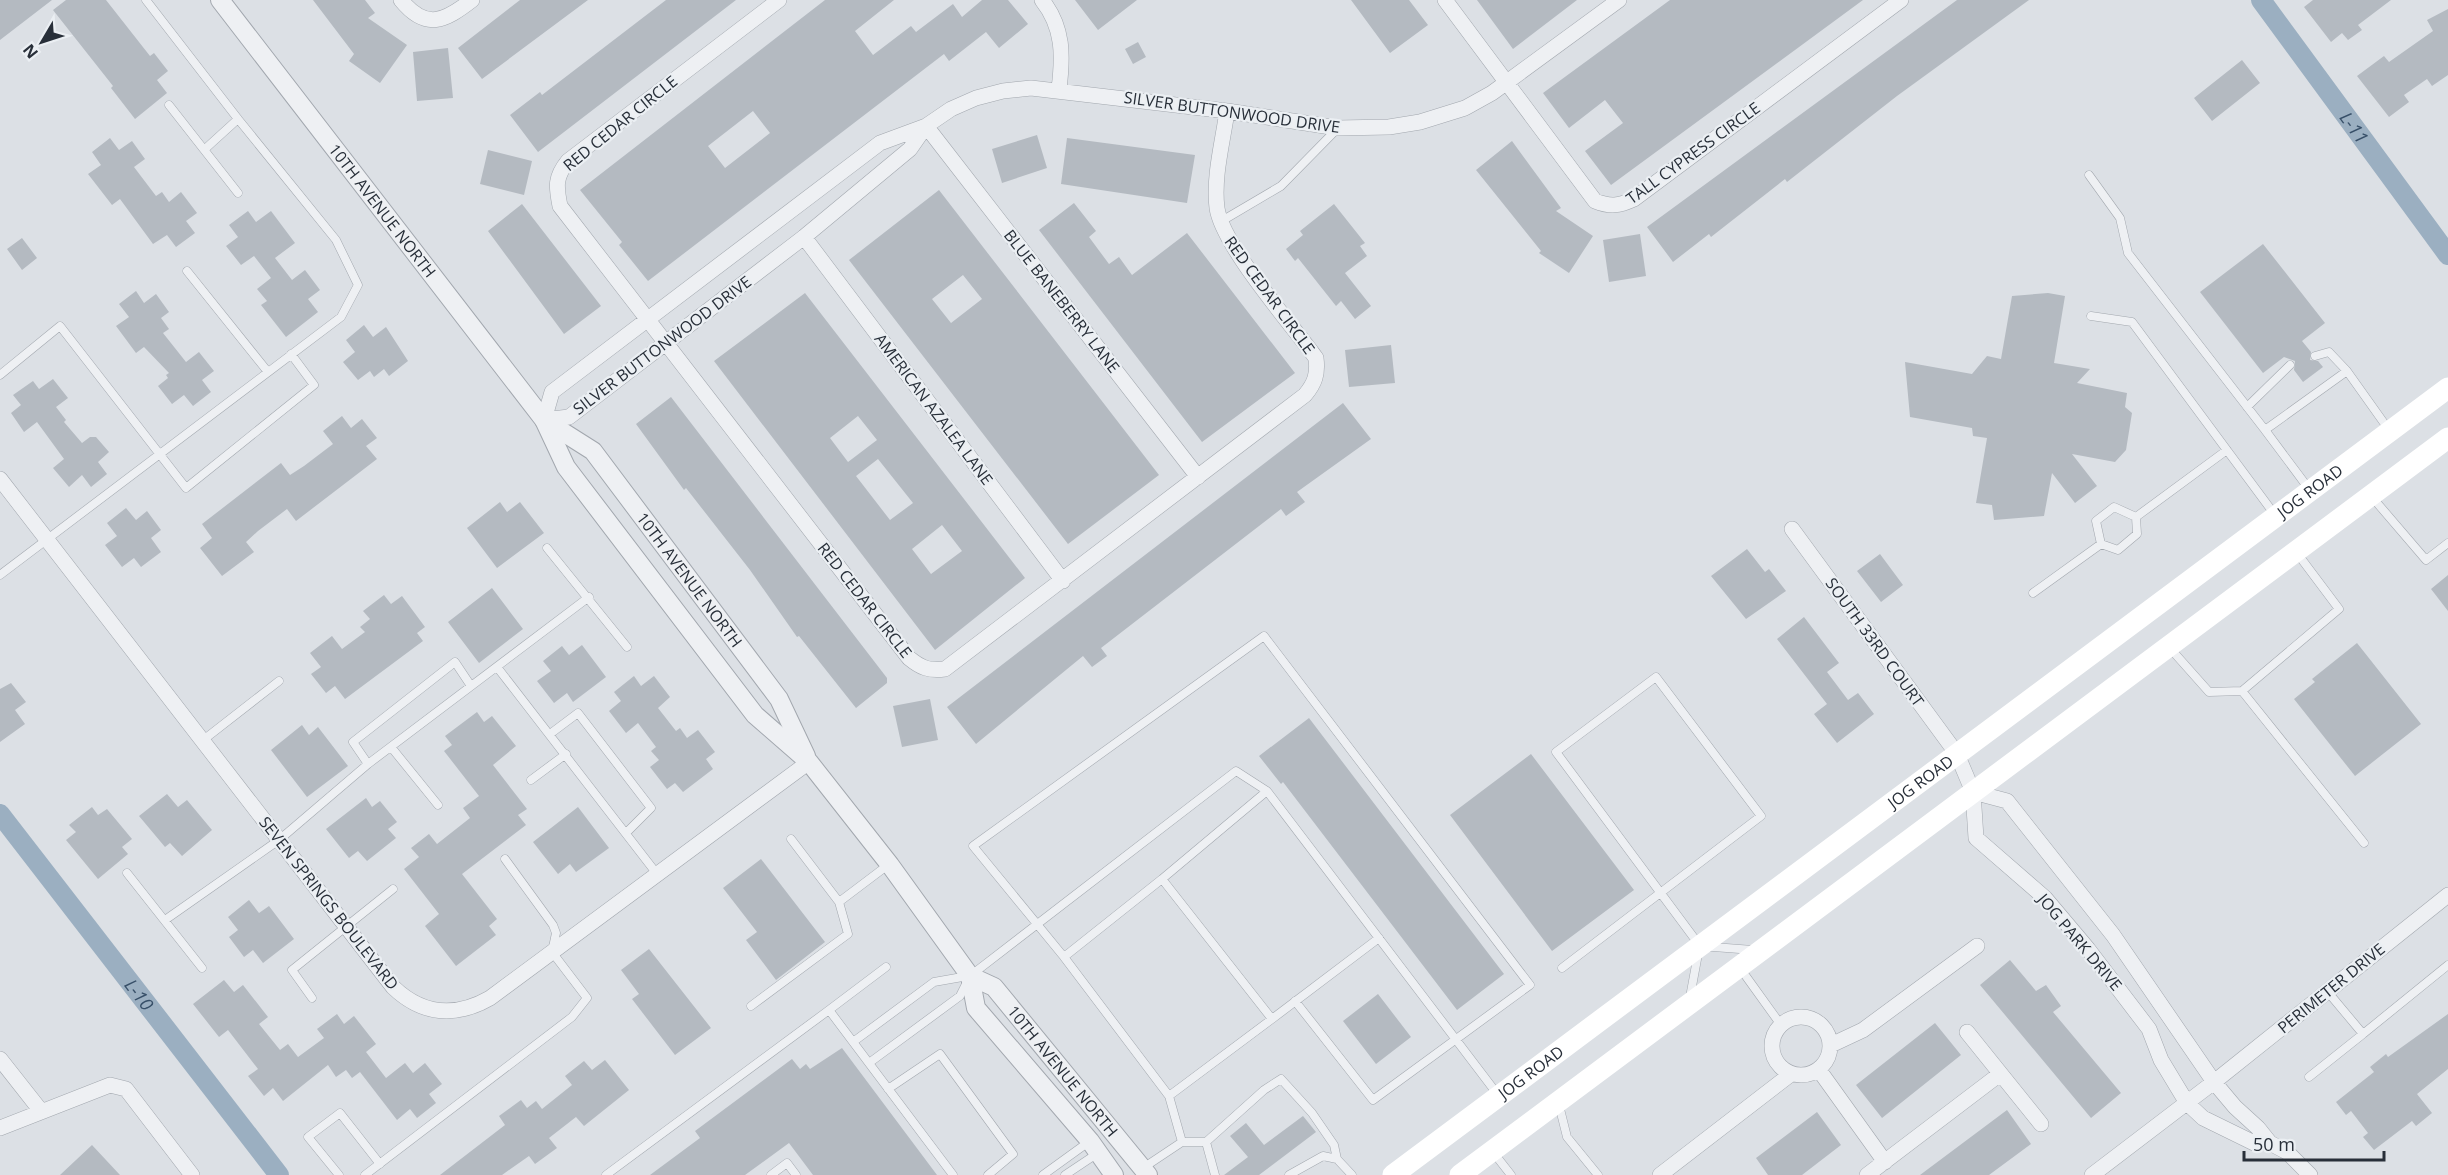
<svg xmlns="http://www.w3.org/2000/svg" width="2448" height="1175" viewBox="0 0 2448 1175" font-family="'Open Sans',sans-serif">
  <style>
    .lines { fill: none; stroke-linecap: round; stroke-linejoin: round }
    .canal { stroke: #9bafc1; stroke-width: 20 }
    .building { fill: #b4bac1; fill-rule: evenodd }
    .service-casing { stroke: #a2a7ae; stroke-width: 9 }
    .minor-casing { stroke: #a2a7ae; stroke-width: 16 }
    .tertiary-casing { stroke: #a2a7ae; stroke-width: 20 }
    .service { stroke: #eef0f3; stroke-width: 8 }
    .minor { stroke: #eef0f3; stroke-width: 15 }
    .tertiary { stroke: #eef0f3; stroke-width: 18 }
    .secondary { stroke: #fff; stroke-width: 21 }
    .labels { text-anchor: middle; dominant-baseline: central; stroke-width: 4.5; stroke-linejoin: round; paint-order: stroke }
    .street-label { font-size: 16px; fill: #282f39; stroke: #ebeff3 }
    .water-label { font-size: 18px; font-style: italic; fill: #374f68; stroke: #ebeff3 }
  </style>
  <rect width="100%" height="100%" fill="#dce0e5"/>
  <g class="lines">
    <!-- canal -->
    <g class="canal">
      <path id="s1" d="M2261,0L2448,255"/>
      <path id="s2" d="M0,814L279,1175"/>
    </g>
  </g>
  <!-- building -->
  <path class="building" d="M0,0H52L0,40Z
    M66,0H106L150,56L154,53L168,71L157,80L167,93L135,119L111,88L113,86L53,10Z
    M313,0H365L375,13L368,18L407,45L380,83L349,61L354,54Z
    M520,0H588L482,79L458,48Z
    M666,0H736L538,152L510,115L540,92L542,95Z
    M825,0H894L855,31L873,55L911,26L916,32L953,4L962,17L982,0H1008L1028,24L999,48L986,32L949,61L944,54L648,281L619,245L622,242L580,190ZM753,111L770,133L725,168L708,146Z
    M1075,0H1137L1098,30Z
    M1351,0H1409L1428,25L1390,53Z
    M1477,0H1577L1513,49Z
    M1670,0H1863L1611,185L1585,151L1623,123L1605,100L1569,128L1543,93Z
    M1957,0H2029L1897,96L1787,182L1785,179L1711,237L1709,234L1673,262L1647,227Z
    M2313,0H2391L2358,25L2362,30L2348,40L2342,33L2331,42L2304,7Z
    M2448,9V75L2432,86L2427,79L2404,95L2409,102L2389,117L2357,76L2384,56L2389,62L2433,31L2427,20Z
    M1138,42L1146,57L1133,64L1125,49Z
    M448,48L453,98L417,101L413,52Z
    M2242,60L2260,83L2212,121L2194,98Z
    M1037,135L1047,168L1002,183L992,149Z
    M110,138L119,150L132,141L145,159L134,167L156,196L162,192L169,202L181,192L197,213L186,221L195,233L176,247L167,235L153,244L120,199L112,205L88,174L101,165L92,152Z
    M1067,138L1195,155L1187,203L1061,184Z
    M1512,141L1561,208L1556,211L1593,236L1569,273L1539,253L1541,251L1476,170Z
    M488,150L532,161L524,195L480,184Z
    M939,190L1159,475L1068,544L849,260ZM963,275L982,299L951,323L932,299Z
    M1074,203L1096,231L1089,237L1109,264L1119,257L1132,275L1187,233L1295,373L1202,442L1039,230Z
    M522,204L601,306L564,334L488,231Z
    M1334,204L1365,243L1360,246L1367,256L1345,273L1371,306L1355,319L1341,301L1336,306L1298,258L1295,261L1286,249L1303,235L1300,231Z
    M248,211L256,222L271,211L295,243L275,258L292,280L305,270L320,290L308,299L318,312L286,337L261,305L267,301L257,289L271,278L254,256L241,265L226,246L238,237L229,225Z
    M1640,234L1646,276L1609,282L1603,240Z
    M22,238L37,258L22,270L7,249Z
    M2263,244L2325,323L2302,341L2311,352L2310,360L2318,361L2323,367L2303,382L2294,370L2295,361L2284,357L2263,373L2200,292Z
    M136,291L144,303L156,294L169,312L161,318L169,329L163,333L186,362L199,352L214,371L202,380L211,392L193,406L184,395L172,404L158,386L168,378L166,375L169,373L144,347L136,353L116,326L129,317L119,304Z
    M805,293L1025,578L935,650L714,361ZM858,416L877,440L848,462L830,438ZM878,459L913,503L890,520L856,476ZM942,525L962,551L931,574L912,549Z
    M2048,293L2065,296L2054,363L2090,369L2077,383L2127,393L2125,407L2132,413L2126,450L2115,462L2072,454L2097,486L2075,503L2052,473L2044,516L1994,520L1992,505L1976,503L1987,438L1973,436L1972,428L1910,417L1905,362L1972,374L1987,356L2001,359L2012,296Z
    M364,325L373,337L386,327L408,361L389,376L384,369L374,377L370,371L358,380L343,362L355,352L346,340Z
    M1391,345L1395,383L1349,387L1345,350Z
    M53,379L68,398L56,407L66,420L64,422L82,443L90,437H96L109,452L98,462L107,474L91,487L82,475L69,487L53,468L64,459L37,422L24,432L11,413L21,405L13,395L33,381L39,389Z
    M671,397L887,678V683L856,708L799,636L797,637L750,570L686,488L684,490L636,424Z
    M1343,403L1371,439L1297,492L1305,502L1286,516L1281,509L1101,648L1107,656L1092,667L1083,656L976,744L947,707Z
    M342,416L351,428L362,419L377,438L366,446L377,459L296,521L287,509L258,531L246,542L254,552L222,576L200,548L212,538L202,524L281,463L290,475L304,466L333,444L323,431Z
    M500,502L507,512L520,502L544,533L497,568L467,528Z
    M126,508L136,520L147,511L161,530L151,538L161,552L141,567L134,558L122,567L105,545L117,536L107,523Z
    M1747,549L1765,572L1769,569L1786,591L1746,619L1711,576Z
    M1880,554L1903,585L1881,602L1857,571Z
    M2448,575V611L2431,589Z
    M492,588L523,629L479,663L448,622Z
    M384,595L391,604L402,596L425,627L417,633L423,641L345,699L335,686L326,693L311,674L321,667L310,653L332,636L342,649L365,632L360,627L370,619L363,611Z
    M1804,617L1839,663L1827,672L1848,700L1858,693L1874,714L1837,743L1814,714L1827,704L1777,639Z
    M2357,643L2421,724L2355,776L2294,699L2315,682L2312,679Z
    M582,645L606,677L573,702L567,693L554,703L537,681L551,671L543,661L562,646L569,655Z
    M634,676L641,686L654,676L670,697L658,708L676,731L680,728L687,738L698,730L715,752L706,759L713,769L683,792L675,783L667,789L650,767L659,760L651,751L656,747L638,723L626,733L609,711L621,701L614,692Z
    M11,683L26,702L15,710L25,724L0,742V689Z
    M930,699L938,740L902,747L893,706Z
    M477,712L484,722L492,716L516,746L493,765L527,809L518,815L526,825L462,874L497,919L489,926L496,935L456,966L425,926L439,914L404,869L419,857L411,848L429,834L437,844L470,818L463,808L479,796L444,751L452,745L445,736Z
    M1309,718L1504,974L1457,1010L1283,782L1281,784L1259,756Z
    M302,725L309,735L318,727L348,766L307,797L271,750Z
    M1531,754L1634,890L1552,951L1450,815Z
    M167,794L178,807L187,800L212,830L182,856L170,843L165,847L139,816Z
    M366,798L372,807L380,801L397,822L388,829L396,838L367,861L358,851L349,858L326,829Z
    M92,807L98,815L107,809L132,839L122,847L128,854L98,879L66,840L76,832L69,825Z
    M578,807L609,848L576,872L570,864L558,874L533,842Z
    M761,859L825,942L776,980L746,940L757,932L723,888Z
    M249,900L259,913L269,906L294,939L263,963L253,950L244,957L229,937L238,930L228,917Z
    M649,949L711,1028L675,1055L632,999L639,994L621,970Z
    M2010,960L2036,991L2046,985L2061,1006L2053,1012L2121,1093L2091,1118L1980,985Z
    M224,980L234,992L243,985L268,1017L259,1024L280,1050L288,1044L298,1057L324,1038L317,1029L337,1014L344,1024L354,1016L376,1044L366,1052L386,1078L405,1063L413,1073L425,1063L442,1084L429,1094L436,1103L417,1118L410,1109L397,1120L360,1072L352,1078L346,1070L336,1077L328,1065L283,1101L273,1088L264,1096L248,1076L258,1069L228,1030L219,1037L193,1004Z
    M1378,994L1411,1037L1376,1064L1343,1021Z
    M2448,1014V1069L2417,1094L2432,1113L2416,1126L2412,1121L2374,1150L2363,1137L2368,1133L2351,1111L2346,1115L2336,1102L2374,1072L2370,1067L2386,1054L2388,1057Z
    M1935,1023L1961,1055L1882,1118L1856,1085Z
    M842,1048L937,1175H813L789,1143L745,1175H650L700,1138L695,1131L792,1059L800,1069L806,1064L810,1069Z
    M605,1060L629,1090L584,1126L576,1117L549,1138L557,1148L535,1164L529,1156L502,1175H440L505,1125L499,1116L521,1100L527,1108L536,1101L542,1109L572,1085L565,1076L584,1061L592,1070Z
    M2007,1110L2031,1144L1989,1175H1920Z
    M1817,1112L1841,1145L1802,1175H1768L1756,1158Z
    M1303,1116L1316,1132L1259,1175H1224L1248,1157L1230,1136L1246,1123L1264,1145Z
    M92,1145L120,1175H60Z"/>
  <g class="lines">
    <defs>
      <path id="service" d="M146,0L238,119
        M169,105L238,193
        M2089,175L2120,218L2128,253L2265,430
        M1220,222L1281,186L1338,128
        M187,271L268,372
        M2091,316L2132,322L2275,515
        M2315,356L2329,352L2347,371
        M0,375L60,326L186,488L314,385L291,354
        M2247,407L2290,365
        M2309,489L2265,430L2347,371L2389,430
        M2372,497L2426,560L2448,543
        M2101,544L2096,521L2114,507L2136,517
        M547,548L627,647
        M0,575L341,317L358,285L336,240L238,119L205,149
        M2033,593L2101,544L2118,550L2137,534L2136,517L2227,450
        M2169,647L2209,692L2242,691L2339,609L2297,553
        M497,667L657,874
        M2242,691L2364,843
        M550,734L578,713L651,808L627,832
        M202,741L279,681
        M391,747L438,805
        M368,764L353,742L455,662L471,686
        M531,780L566,754
        M791,839L839,902
        M127,873L202,968
        M1162,879L1064,957L1169,1096L1272,1019
        M165,920L279,840L368,764L589,597
        M1379,938L1272,1019L1162,879L1267,791L1498,1095
        M1064,957L973,846L1264,636L1530,985L1373,1100L1295,1001
        M1562,968L1761,816L1656,677L1556,752L1700,946L1753,950
        M1740,968L1781,1025
        M2327,991L2363,1034L2448,965
        M1690,997L1698,954
        M312,998L292,970L393,889
        M751,1006L848,934L839,902L888,865
        M829,1010L886,967
        M853,1042L934,982L968,976
        M869,1063L960,996L970,976L1236,771L1267,791
        M2309,1077L2363,1034
        M888,1089L940,1054L1013,1154L988,1175
        M1169,1096L1182,1142
        M1559,1105L1567,1137L1598,1175
        M1493,1152L1511,1175
        M1143,1168L1182,1142H1206
        M339,1175L308,1137L340,1113L380,1164
        M365,1175L572,1017L587,998L552,952L556,933L553,925L505,859
        M606,1175L829,1010L953,1175
        M771,1175L787,1163L796,1175
        M1043,1175L1090,1141
        M1065,1175L1098,1153
        M1215,1175L1206,1142L1264,1090L1281,1079L1312,1113L1334,1145L1337,1159L1352,1175
        M1289,1175L1323,1156L1337,1159"/>
      <path id="minor" d="M401,0C426,31 445,21 472,0
        M779,0L568,161C555,177 556,186 560,206L909,658C921,668 929,671 945,669L1305,395C1315,383 1318,374 1316,358C1292,325 1222,245 1217,208C1213,177 1223,141 1227,111
        M1042,0C1064,28 1063,56 1059,89
        M1445,0L1595,201C1610,207 1619,206 1634,199L1901,0
        M926,126L910,149L804,237L569,417L544,420L552,392L880,143L926,126L951,109L976,98L1003,91L1031,88L1227,111L1338,128L1389,127L1420,122L1465,108L1492,93L1619,0
        M926,126L1198,477
        M804,237L1063,581
        M0,479L393,987C422,1015 455,1018 490,998L809,762
        M1792,529L1957,754L1973,792L1976,838L2045,898L2088,949L2149,1029L2161,1060L2187,1103L2203,1118L2254,1143H2270L2287,1152L2310,1175
        M1973,792L2007,801L2113,935L2214,1082L2235,1107L2258,1128L2270,1143
        M1772 1046a29 29 0 1 1 58 0a29 29 0 1 1-58 0Z
        M1967,1032L2041,1124
        M1831,1045L1863,1030L1977,946
        M0,1059L41,1111
        M1819,1070L1885,1162
        M0,1128L110,1085L126,1089L192,1175
        M1660,1175L1791,1074
        M1867,1175L2000,1074
        M2092,1175L2214,1082L2448,895"/>
      <g id="tertiary">
        <path id="s3" d="M220,0L544,420L566,467L755,715L809,762L890,865L970,976L976,1008L1090,1141L1114,1175"/>
        <path id="s4" d="M544,420L593,451L779,699L806,756"/>
        <path id="s5" d="M970,976L994,987L1148,1175"/>
      </g>
    </defs>
    <!-- service casing -->
    <use href="#service" class="service-casing"/>
    <!-- minor casing -->
    <use href="#minor" class="minor-casing"/>
    <!-- tertiary casing -->
    <use href="#tertiary" class="tertiary-casing"/>
    <!-- service -->
    <use href="#service" class="service"/>
    <!-- minor -->
    <use href="#minor" class="minor"/>
    <!-- tertiary -->
    <use href="#tertiary" class="tertiary"/>
    <!-- secondary -->
    <g class="secondary">
      <path id="s6" d="M1393,1175L2448,388"/>
      <path d="M1460,1175L2448,438"/>
    </g>
  </g>
  <g class="labels">
    <!-- street labels -->
    <g class="street-label">
      <text transform="translate(1232 112) rotate(8)">SILVER BUTTONWOOD DRIVE</text>
      <text transform="translate(620 123) rotate(-39)">RED CEDAR CIRCLE</text>
      <text transform="translate(1693 153) rotate(-36)">TALL CYPRESS CIRCLE</text>
      <text stroke="none"><textPath href="#s3" startOffset="266">10TH AVENUE NORTH</textPath></text>
      <text transform="translate(1270 295) rotate(54)">RED CEDAR CIRCLE</text>
      <text transform="translate(1062 301) rotate(52)">BLUE BANEBERRY LANE</text>
      <text transform="translate(662 345) rotate(-37)">SILVER BUTTONWOOD DRIVE</text>
      <text transform="translate(934 409) rotate(53)">AMERICAN AZALEA LANE</text>
      <text stroke="none"><textPath href="#s6" startOffset="1144">JOG ROAD</textPath></text>
      <text stroke="none"><textPath href="#s4" startOffset="219">10TH AVENUE NORTH</textPath></text>
      <text transform="translate(865 600) rotate(52)">RED CEDAR CIRCLE</text>
      <text transform="translate(1875 642) rotate(54)">SOUTH 33RD COURT</text>
      <text stroke="none"><textPath href="#s6" startOffset="658">JOG ROAD</textPath></text>
      <text transform="translate(329 903) rotate(52)">SEVEN SPRINGS BOULEVARD</text>
      <text transform="translate(2080 942) rotate(50)">JOG PARK DRIVE</text>
      <text transform="translate(2331 988) rotate(-39)">PERIMETER DRIVE</text>
      <text stroke="none"><textPath href="#s5" startOffset="135">10TH AVENUE NORTH</textPath></text>
      <text stroke="none"><textPath href="#s6" startOffset="172">JOG ROAD</textPath></text>
    </g>
    <!-- water labels -->
    <g class="water-label">
      <text stroke="none"><textPath href="#s1" startOffset="158">L-11</textPath></text>
      <text stroke="none"><textPath href="#s2" startOffset="228">L-10</textPath></text>
    </g>
  </g>
  <!-- north arrow -->
  <g transform="translate(42 42) rotate(231)" stroke="#ebeff3" stroke-width="4.5" paint-order="stroke">
  <path d="M0-4.5L10 22L0 15L-10 22Z" fill="#282f39"/>
  <text y="-9" font-size="16" font-weight="bold" text-anchor="middle" fill="#282f39">N</text>
  </g>
  <!-- scale -->
  <path d="M2244 1151v9h140v-9" fill="none" stroke="#282f39" stroke-width="3"/>
  <text x="2253" y="1151" font-size="18" fill="#282f39" stroke="#ebeff3" stroke-width="4.5" paint-order="stroke">50 m</text>
</svg>
